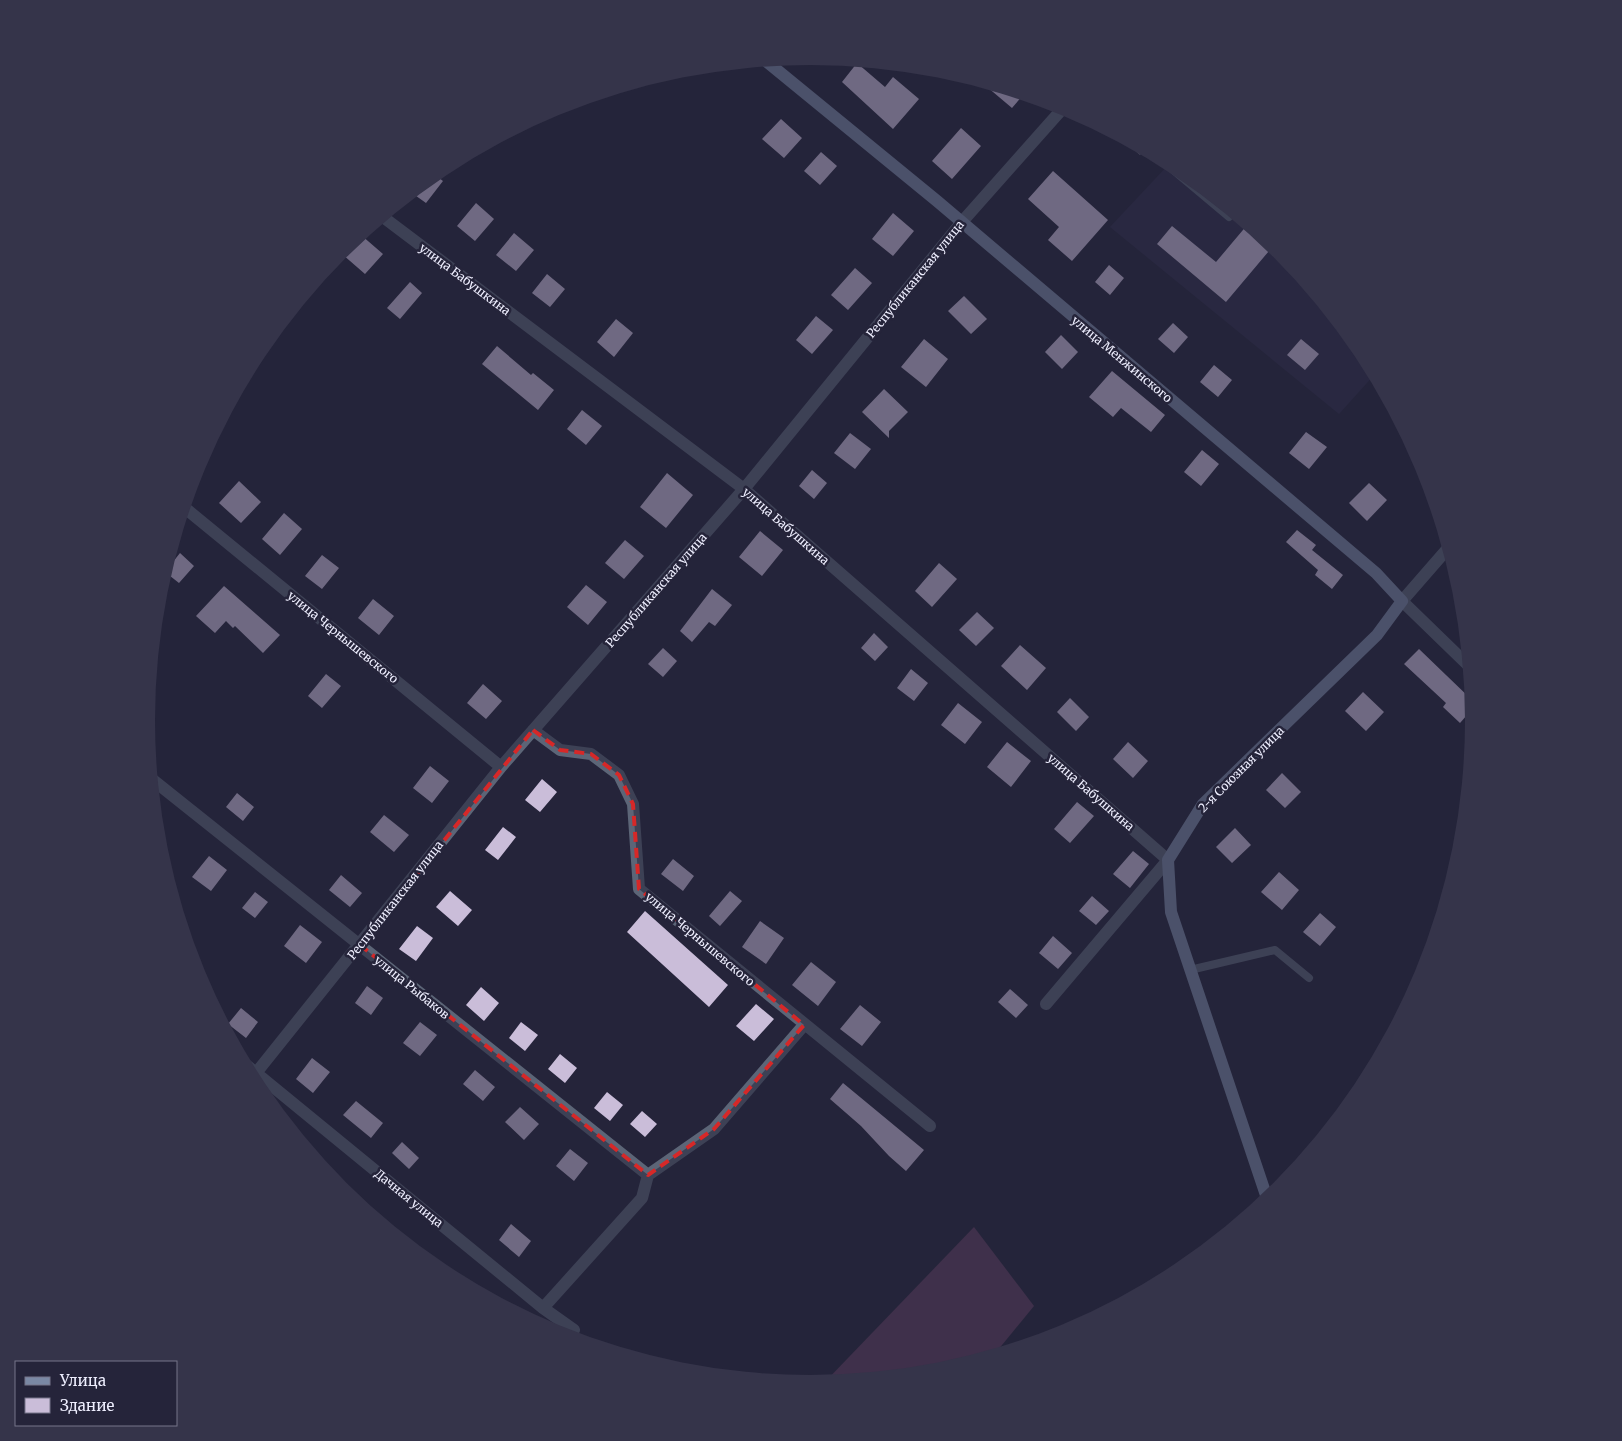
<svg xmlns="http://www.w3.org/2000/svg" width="1622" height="1441" viewBox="0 0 1622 1441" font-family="Merriweather,serif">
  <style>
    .built { fill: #2f2e4a }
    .forest { fill: #603f5f }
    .building { fill: #cabdd9 }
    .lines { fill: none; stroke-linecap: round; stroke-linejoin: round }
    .path { stroke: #7d7c8f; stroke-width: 2.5; stroke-dasharray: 5 2.5; stroke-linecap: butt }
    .service { stroke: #5c6577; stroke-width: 8 }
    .minor { stroke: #5c6577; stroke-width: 12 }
    .tertiary { stroke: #5c6577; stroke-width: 12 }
    .secondary { stroke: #7a88a4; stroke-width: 12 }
    .marked { fill: none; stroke: #d62828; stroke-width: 4; stroke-dasharray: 10 6; stroke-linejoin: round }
    .labels { text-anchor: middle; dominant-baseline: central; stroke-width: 5; stroke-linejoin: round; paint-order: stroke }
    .street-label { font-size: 12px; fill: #efefff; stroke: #25243a }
  </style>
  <rect width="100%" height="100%" fill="#25243a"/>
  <!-- built -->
  <path class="built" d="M1170,163L1180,168L1281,251L1363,352L1375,374L1339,414L1110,227Z"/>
  <!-- forest -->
  <path class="forest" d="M974,1227L1034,1306L993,1356L940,1372L823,1384Z"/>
  <!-- building -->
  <path class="building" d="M857,63L885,87L893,77L919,99L893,129L842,82Z
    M980,81L1024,94L1012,108Z
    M781,119L802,138L784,158L762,139Z
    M961,128L981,146L952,179L932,161Z
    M821,152L837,166L820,185L804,171Z
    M1053,171L1108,220L1072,261L1048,240L1059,227L1028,199Z
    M434,174L443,181L426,203L412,193Z
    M476,203L494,219L475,241L457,226Z
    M893,213L914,231L893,256L872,239Z
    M1248,224L1274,245L1226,302L1157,244L1172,226L1216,262Z
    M514,233L534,250L516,271L496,255Z
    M361,235L383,254L365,274L342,254Z
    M1109,265L1124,278L1110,295L1095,282Z
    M855,268L872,283L848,310L831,295Z
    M547,274L565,289L550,307L532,293Z
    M410,282L422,293L400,319L387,308Z
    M964,296L987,319L971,334L948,311Z
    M816,316L833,330L812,354L796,340Z
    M616,319L633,333L614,357L597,342Z
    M1173,323L1188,337L1174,353L1158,339Z
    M1061,335L1078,352L1062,369L1045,352Z
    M924,339L948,359L926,387L901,367Z
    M1301,339L1319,354L1305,370L1287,355Z
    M497,346L531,375L533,373L554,390L538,410L482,364Z
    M1214,365L1232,380L1218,397L1200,382Z
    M1112,371L1165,415L1151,432L1121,408L1113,417L1089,397Z
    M884,389L908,412L889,431V438L862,412Z
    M582,410L602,426L586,445L567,429Z
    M1306,432L1327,447L1309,469L1289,453Z
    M850,433L871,449L855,469L834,453Z
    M1202,450L1219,464L1201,486L1184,472Z
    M812,470L827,483L814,499L799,486Z
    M667,473L693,495L666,528L640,507Z
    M239,481L261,502L241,523L219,503Z
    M1369,483L1387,500L1367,521L1349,503Z
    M284,513L302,529L280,555L262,539Z
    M1297,530L1316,545L1312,550L1343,575L1332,589L1315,575L1318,570L1286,542Z
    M760,531L783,550L762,576L739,557Z
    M625,540L644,556L624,579L605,563Z
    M180,553L194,566L179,583L165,572Z
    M322,555L339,568L322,589L305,576Z
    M939,563L957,579L932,607L915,591Z
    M586,585L607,602L588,625L567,607Z
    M224,586L280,635L263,653L235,626L233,628L226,621L215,633L196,616Z
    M712,589L732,605L715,626L709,622L692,642L680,631Z
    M373,599L394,616L379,635L358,618Z
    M977,612L994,628L976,646L959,630Z
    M874,633L888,647L875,661L861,648Z
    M1020,645L1046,668L1027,690L1001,666Z
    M663,648L677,661L663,677L648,664Z
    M1419,649L1473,701L1474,707L1460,723L1443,707L1446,703L1404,664Z
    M911,669L928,683L914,701L897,688Z
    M326,674L341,686L322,708L308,696Z
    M483,684L502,701L486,719L467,703Z
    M1363,692L1384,712L1366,731L1345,711Z
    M1070,698L1089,717L1076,731L1057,712Z
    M958,703L982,722L965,744L941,725Z
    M1007,742L1031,761L1011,787L987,767Z
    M1128,742L1148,761L1133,778L1113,759Z
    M430,766L449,781L432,803L413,788Z
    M1282,773L1301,792L1285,808L1266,790Z
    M542,779L557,792L540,812L525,800Z
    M237,793L254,807L243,821L226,807Z
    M1077,802L1094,816L1070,843L1054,829Z
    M384,815L409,835L394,852L370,832Z
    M503,827L516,837L498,860L485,850Z
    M1235,828L1251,845L1232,863L1216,847Z
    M1133,851L1149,864L1130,888L1113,874Z
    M209,856L227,870L211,891L192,877Z
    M673,859L694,876L683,891L661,874Z
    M1279,872L1299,890L1282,910L1261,892Z
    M341,875L362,893L350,907L329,890Z
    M450,891L472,910L458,926L436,907Z
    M730,891L742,901L720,926L709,916Z
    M255,892L268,902L255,918L242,908Z
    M1092,896L1109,911L1096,925L1079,911Z
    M645,911L728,985L709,1007L627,932Z
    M1320,913L1336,927L1320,946L1303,932Z
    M760,921L784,938L766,964L742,947Z
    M300,925L322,942L306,963L284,946Z
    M417,926L433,938L416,961L399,949Z
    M1053,936L1072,953L1058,969L1039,953Z
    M811,962L836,982L818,1006L792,985Z
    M367,986L383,998L371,1015L355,1003Z
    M481,987L499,1003L484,1021L466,1005Z
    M1010,989L1028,1005L1016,1018L998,1002Z
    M756,1004L774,1019L754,1041L736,1026Z
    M860,1005L881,1022L862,1046L840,1029Z
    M241,1008L258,1022L246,1038L228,1024Z
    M420,1022L437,1035L420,1056L403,1043Z
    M521,1022L538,1035L525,1051L509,1038Z
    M560,1054L577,1068L565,1083L548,1069Z
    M312,1058L330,1072L313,1093L296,1079Z
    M475,1070L495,1087L483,1101L463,1084Z
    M843,1083L924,1150L906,1171L889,1156L861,1126L830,1099Z
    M607,1092L623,1105L610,1121L594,1108Z
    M356,1101L383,1123L371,1138L343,1115Z
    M520,1107L539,1124L524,1140L505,1122Z
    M642,1111L657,1124L645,1137L630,1124Z
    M402,1142L419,1158L409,1169L392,1153Z
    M570,1149L588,1163L574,1181L556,1166Z
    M511,1224L531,1241L519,1257L499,1240Z"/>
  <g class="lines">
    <!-- path -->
    <path class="path" d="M1120,136L1142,155"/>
    <!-- service -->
    <path class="service" d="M1154,154L1229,217
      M1190,970L1275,950L1309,978"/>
    <!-- minor -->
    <path class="minor" d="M383,217L744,489L1168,860L1046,1004
      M185,508L501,767
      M1449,547L1402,601L1470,667
      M533,730L560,750L591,754L619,775L633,804L639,889L930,1126
      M153,780L648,1175
      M245,1064L543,1308L574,1330
      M252,1078L501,767L744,489L961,223
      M543,1308L642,1198L648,1175L714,1129L804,1025"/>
    <!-- tertiary -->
    <path class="tertiary" d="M961,223L1064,107"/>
    <!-- secondary -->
    <path class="secondary" d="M766,61L937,201L1376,573L1402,601L1377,635L1203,804L1168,860L1171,912L1268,1201"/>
  </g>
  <!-- marked area -->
  <path d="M0 0H1622V1441H0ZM533,730L560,750L591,754L619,775L633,804L639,889L804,1025L714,1129L648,1175L360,945Z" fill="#25243a" fill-opacity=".55" fill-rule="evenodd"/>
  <path class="marked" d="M533,730L560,750L591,754L619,775L633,804L639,889L804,1025L714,1129L648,1175L360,945Z"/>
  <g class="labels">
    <!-- street labels -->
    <g class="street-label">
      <text transform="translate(465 279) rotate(37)">улица Бабушкина</text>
      <text transform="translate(915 279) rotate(-51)">Республиканская улица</text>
      <text transform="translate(1122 359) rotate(40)">улица Менжинского</text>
      <text transform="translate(786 526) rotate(41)">улица Бабушкина</text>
      <text transform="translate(656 590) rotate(-49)">Республиканская улица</text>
      <text transform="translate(343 637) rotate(39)">улица Чернышевского</text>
      <text transform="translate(1241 769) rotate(-45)">2-я Союзная улица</text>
      <text transform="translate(1091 792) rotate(41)">улица Бабушкина</text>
      <text transform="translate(395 900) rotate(-52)">Республиканская улица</text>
      <text transform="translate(700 939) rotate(40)">улица Чернышевского</text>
      <text transform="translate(412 987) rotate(39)">улица Рыбаков</text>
      <text transform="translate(409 1198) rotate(39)">Дачная улица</text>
    </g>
  </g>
  <!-- crop -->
  <path d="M0 0H1622V1441H0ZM155 720a655 655 0 1 1 1310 0a655 655 0 1 1-1310 0Z" fill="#35344a" fill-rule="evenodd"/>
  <!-- legend -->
  <rect x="15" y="1361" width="162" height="65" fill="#25243a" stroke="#767589"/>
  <rect x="25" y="1377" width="25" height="8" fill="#7a88a4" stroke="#767589"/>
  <text x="60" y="1386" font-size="15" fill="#efefff">Улица</text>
  <rect x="25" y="1398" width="25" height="15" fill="#cabdd9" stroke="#767589"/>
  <text x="60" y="1411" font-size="15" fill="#efefff">Здание</text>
</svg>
